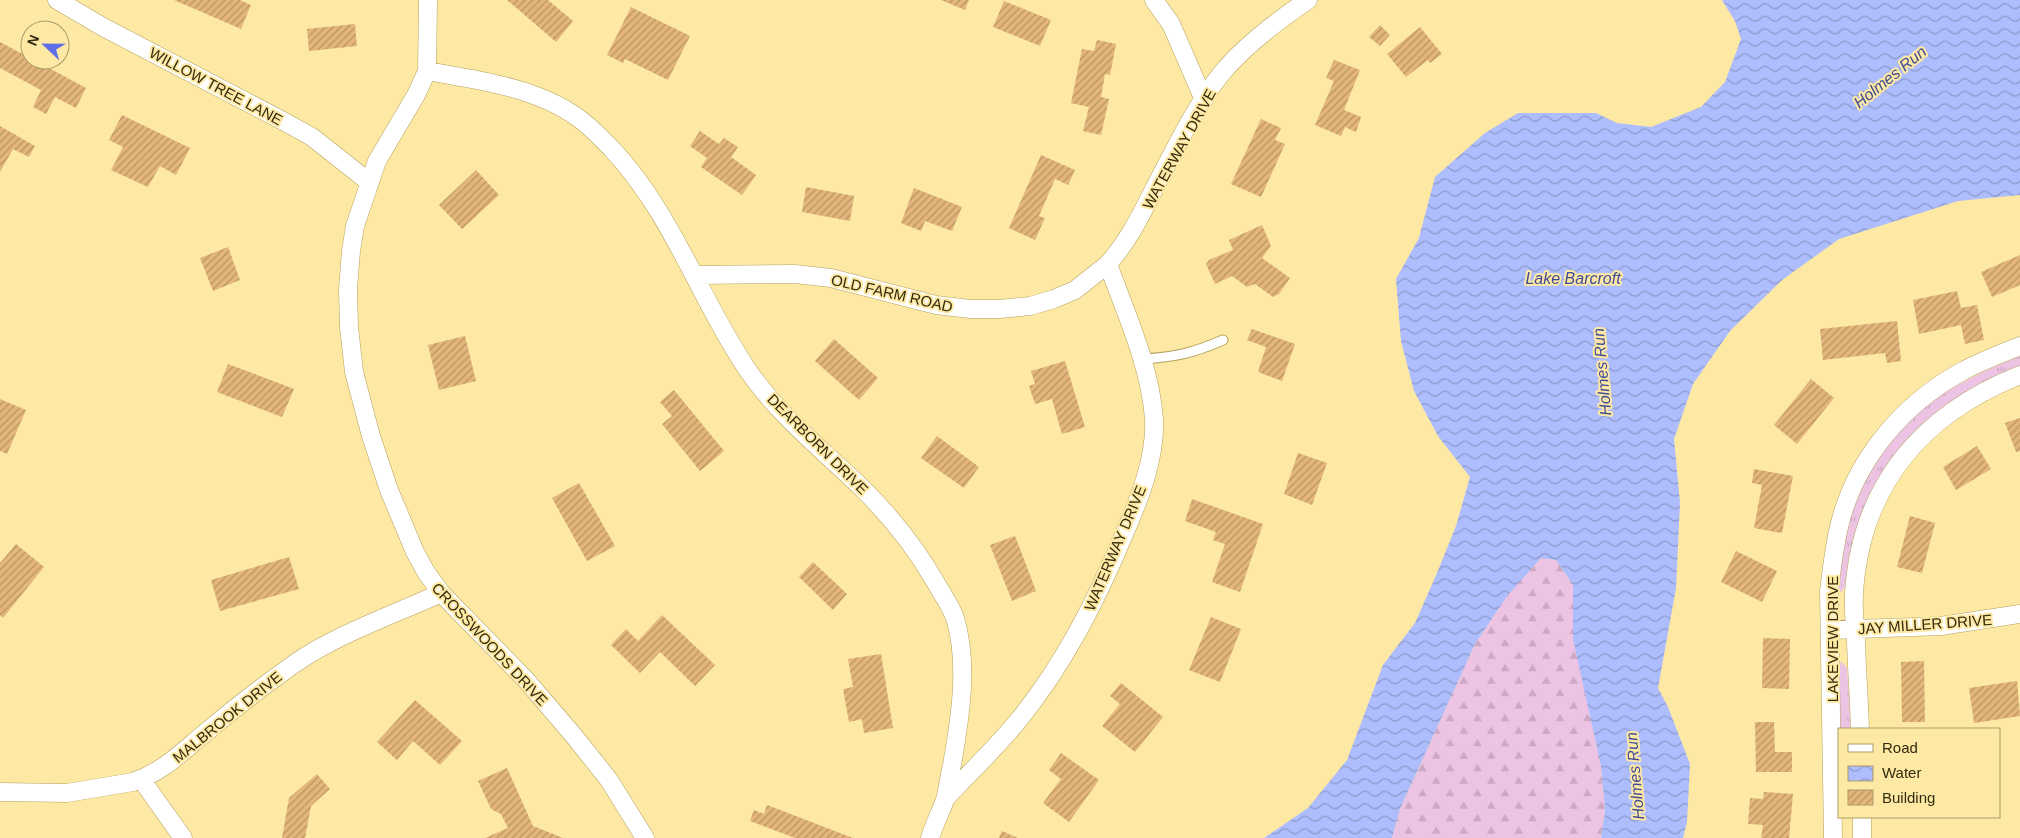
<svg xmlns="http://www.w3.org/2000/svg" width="2020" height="838" viewBox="0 0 2020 838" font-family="Helvetica,sans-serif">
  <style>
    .grass { fill: url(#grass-tufts) }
    .forest { fill: url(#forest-firs) }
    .water { fill: url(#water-waves) }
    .building { fill: url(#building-hatch) }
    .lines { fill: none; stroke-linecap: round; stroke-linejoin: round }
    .lane-casing { stroke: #b4a15f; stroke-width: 11 }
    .street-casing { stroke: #b4a15f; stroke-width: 19 }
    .lane { stroke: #fff; stroke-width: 9 }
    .street { stroke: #fff; stroke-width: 18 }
    .labels { text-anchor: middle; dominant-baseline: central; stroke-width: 4; stroke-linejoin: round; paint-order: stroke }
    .street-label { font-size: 15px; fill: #332b0f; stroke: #fde8a4 }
    .water-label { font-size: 16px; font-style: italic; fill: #404c97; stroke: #fde8a4 }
  </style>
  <defs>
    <pattern id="grass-tufts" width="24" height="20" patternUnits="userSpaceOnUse" patternTransform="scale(1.25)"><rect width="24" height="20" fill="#edc3e4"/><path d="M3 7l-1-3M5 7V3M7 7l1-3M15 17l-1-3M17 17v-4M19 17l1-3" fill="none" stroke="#cca8c2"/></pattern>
    <pattern id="forest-firs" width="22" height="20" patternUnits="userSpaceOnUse" patternTransform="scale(1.25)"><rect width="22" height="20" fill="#edc3e4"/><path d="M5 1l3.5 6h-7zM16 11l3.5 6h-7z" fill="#cca8c2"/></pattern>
    <pattern id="water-waves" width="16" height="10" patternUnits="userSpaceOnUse" patternTransform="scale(1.25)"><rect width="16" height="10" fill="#adbdfd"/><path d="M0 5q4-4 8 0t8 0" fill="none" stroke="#8d9acb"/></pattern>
    <pattern id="building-hatch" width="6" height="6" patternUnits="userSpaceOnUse" patternTransform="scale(1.25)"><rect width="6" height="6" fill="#e3b67b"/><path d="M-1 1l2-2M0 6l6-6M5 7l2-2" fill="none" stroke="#b99463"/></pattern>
  </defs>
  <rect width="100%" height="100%" fill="#fde8a4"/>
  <!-- grass -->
  <path class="grass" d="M2020,356V367C1997,377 1973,388 1952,401C1939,409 1927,420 1916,430C1870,476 1855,524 1845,587L1841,592H1838C1840,570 1841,546 1846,524C1849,513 1856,503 1860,493C1894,416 1946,386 2020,356Z
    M1842,662L1847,668L1851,729H1840L1837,664Z"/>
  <!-- forest -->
  <path class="forest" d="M1541,558L1556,560L1573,585L1574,639L1601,766L1605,810L1601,838H1392L1400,809L1475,644L1507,595Z"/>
  <!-- water -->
  <path class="water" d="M1722,0H2020V195L1958,201L1839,239L1782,280L1730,331L1693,384L1674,439L1680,503L1676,588L1658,688L1668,707L1690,764L1687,822L1683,838H1601L1605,810L1601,766L1573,639V585L1556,560L1541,558L1507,596L1475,644L1400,809L1392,838H1264L1308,808L1347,760L1383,665L1415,623L1437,573L1456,526L1470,477L1438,436L1414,391L1401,341L1396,279L1419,238L1435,177L1485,133L1518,113H1596L1617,123L1651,127L1701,107L1725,82L1741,39L1735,21Z"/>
  <!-- building -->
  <path class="building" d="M174,0H240L251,5L241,29Z
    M507,0H548L573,21L556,42Z
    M941,0H969L965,10Z
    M1004,1L1051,20L1040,46L993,27Z
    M631,7L690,36L668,80L625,59L623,63L607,55Z
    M355,24L357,46L309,51L307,29Z
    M1380,25L1390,35L1380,46L1369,37Z
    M1420,27L1442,54L1430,63L1428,60L1406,77L1387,54Z
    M1097,40L1116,44L1110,75L1105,74L1101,97L1109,99L1101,135L1083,131L1089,107L1071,103L1082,49L1094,51Z
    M0,42L30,58V60H34L86,88L76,108L55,97L46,114L33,107L41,90L0,68Z
    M1334,60L1360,70L1344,110L1361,117L1356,132L1345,127L1341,136L1315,125L1334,81L1326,78Z
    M122,115L190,148L176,175L160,166L148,187L111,170L123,147L109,140Z
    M1261,119L1281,128L1275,140L1285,144L1261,197L1231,184Z
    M0,126L35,146L29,157L13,149L0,172Z
    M700,131L719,144L724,138L738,147L731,157L756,175L742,195L701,167L707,158L690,146Z
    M1041,155L1075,170L1068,185L1055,179L1039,216L1045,218L1035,240L1009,228Z
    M476,170L499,195L462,229L439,205Z
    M806,187L854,196L850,221L802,212Z
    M914,188L962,207L952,231L925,221L921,231L901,223Z
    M1262,225L1271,246L1262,258L1290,278L1279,294L1273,297L1255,284L1247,287L1232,276L1215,284L1206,264L1209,260L1233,250L1229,240Z
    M228,247L240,280L213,291L200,258Z
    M2020,255V285L1992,297L1981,272Z
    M1957,291L1961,308L1977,305L1984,340L1965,344L1961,325L1919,334L1913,300Z
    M1897,321L1901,361L1887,363L1885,353L1823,360L1820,329Z
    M1252,329L1295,344L1282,381L1258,372L1266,347L1247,340Z
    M465,336L476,381L439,390L428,345Z
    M834,339L878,378L859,400L815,361Z
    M1065,361L1085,427L1062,434L1052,399L1035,404L1029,386L1035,384L1031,371Z
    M228,364L294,389L282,417L217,392Z
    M1811,379L1834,398L1797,444L1774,425Z
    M674,390L724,451L700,471L662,424L672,416L660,402Z
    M0,399L26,410L7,454L0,451Z
    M2020,418V451L2016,452L2005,423Z
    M937,436L979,467L964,488L921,458Z
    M1977,446L1991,469L1956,490L1943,467Z
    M1298,453L1327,463L1312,505L1284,494Z
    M1754,469L1793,476L1782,533L1754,528L1762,485L1752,483Z
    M579,483L615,546L587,561L552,498Z
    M1192,499L1263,524L1240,592L1212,582L1225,544L1213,540L1216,532L1185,521Z
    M1910,516L1935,523L1922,573L1897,567Z
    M1015,536L1036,591L1012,601L990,545Z
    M16,544L44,567L3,618L0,615V563Z
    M1736,551L1777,571L1762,602L1721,582Z
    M289,557L299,589L220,611L211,580Z
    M813,562L847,594L833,610L799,577Z
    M662,615L715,665L695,686L660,652L640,673L611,645L626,629L638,641Z
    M1211,617L1241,629L1220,682L1189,670Z
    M1763,638L1790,639L1789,689L1762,688Z
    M881,654L893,728L864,733L862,719L849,722L843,689L853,687L848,659Z
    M1924,661L1925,722H1902L1901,662Z
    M2017,681L2020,716L1974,723L1969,688Z
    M1121,683L1163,717L1135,752L1102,726L1120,704L1110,696Z
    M415,700L462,741L440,765L413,741L397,760L377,742Z
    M1755,722H1774L1775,752H1792V772H1756Z
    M1061,753L1099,780L1069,822L1043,803L1061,779L1049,770Z
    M507,768L533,826L563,838H485L508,828L501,814L491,809L478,781Z
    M317,774L330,789L311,806L305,838H282L289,798Z
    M1764,792L1793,794L1789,838H1761L1763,825L1748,824L1750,798L1763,799Z
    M767,805L853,838H795L750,821L754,810L764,814Z
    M1002,831L1018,838H999Z"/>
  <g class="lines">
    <defs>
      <path id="lane" d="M1143,359C1176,357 1193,353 1223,340"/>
      <path id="street" d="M57,0L103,27L285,122L312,137L369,182
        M428,0L427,71L416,95L377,161L355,226L351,251L348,289L349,327L354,372L371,436L389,490L415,552L426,572L441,593L526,680L574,736L609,780L645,838
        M1154,0L1171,24L1204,100
        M427,71C477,80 535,87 577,117C590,126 600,137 611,148C673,214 698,296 747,369C779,416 824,451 864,490C892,518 916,548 936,583C942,594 951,606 955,618C969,664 960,719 952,765C949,776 948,789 945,800C940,813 934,825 930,838
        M694,275L795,274L831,278L936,305L970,309H999L1030,306L1054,299L1075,290L1108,264
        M1830,630L1941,626L2020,614
        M1860,729C1859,700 1857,671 1856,642C1855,626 1853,609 1854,593C1861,485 1922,414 2020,375
        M141,779L183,838
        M0,792L67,793L133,782C162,772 181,753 204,734C233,709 263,686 294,664C337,634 393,615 441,593
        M945,799C969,773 995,749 1017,722C1064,665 1097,599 1125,532C1140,498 1156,456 1154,419C1150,365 1126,314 1108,264C1135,233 1147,201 1166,166C1182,135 1199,102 1221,74C1245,45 1277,21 1308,0
        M1833,838L1829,591C1832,568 1834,546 1840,523C1856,459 1903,404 1961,372C1979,362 2000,354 2020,346
        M1862,838V817"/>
    </defs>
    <!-- lane casing -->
    <use href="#lane" class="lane-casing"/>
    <!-- street casing -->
    <use href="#street" class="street-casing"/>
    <!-- lane -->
    <use href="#lane" class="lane"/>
    <!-- street -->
    <use href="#street" class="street"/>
  </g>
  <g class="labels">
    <!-- street labels -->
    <g class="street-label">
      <text transform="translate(216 86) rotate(28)">WILLOW TREE LANE</text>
      <text transform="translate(1179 149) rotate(-61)">WATERWAY DRIVE</text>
      <text transform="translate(892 293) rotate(13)">OLD FARM ROAD</text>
      <text transform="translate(818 444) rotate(45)">DEARBORN DRIVE</text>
      <text transform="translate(1115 548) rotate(-67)">WATERWAY DRIVE</text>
      <text transform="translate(1925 624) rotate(-4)">JAY MILLER DRIVE</text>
      <text transform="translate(1832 639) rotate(-90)">LAKEVIEW DRIVE</text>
      <text transform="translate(490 644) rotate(47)">CROSSWOODS DRIVE</text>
      <text transform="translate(227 717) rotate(-39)">MALBROOK DRIVE</text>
    </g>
    <!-- water labels -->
    <g class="water-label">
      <text transform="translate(1890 77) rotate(-39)">Holmes Run</text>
      <text x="1573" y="278">Lake Barcroft</text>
      <text transform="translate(1602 372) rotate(-95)">Holmes Run</text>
      <text transform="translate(1635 776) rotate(-95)">Holmes Run</text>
    </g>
  </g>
  <!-- legend -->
  <rect x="1838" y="728" width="162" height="90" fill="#fde8a4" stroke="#ac9c68"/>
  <rect x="1848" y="744" width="25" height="8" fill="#ffffff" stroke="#ac9c68"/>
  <text x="1882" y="753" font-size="15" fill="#332b0f">Road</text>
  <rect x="1848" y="766" width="25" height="15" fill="url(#water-waves)" stroke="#ac9c68"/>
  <text x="1882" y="778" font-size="15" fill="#332b0f">Water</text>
  <rect x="1848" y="790" width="25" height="15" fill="url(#building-hatch)" stroke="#ac9c68"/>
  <text x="1882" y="803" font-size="15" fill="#332b0f">Building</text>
  <!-- north arrow -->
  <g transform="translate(45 45) rotate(292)"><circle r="24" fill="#fde8a4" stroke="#ac9c68"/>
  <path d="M0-4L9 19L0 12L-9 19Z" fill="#5e6ee6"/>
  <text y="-8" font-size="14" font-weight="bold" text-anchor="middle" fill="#332b0f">N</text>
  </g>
</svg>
